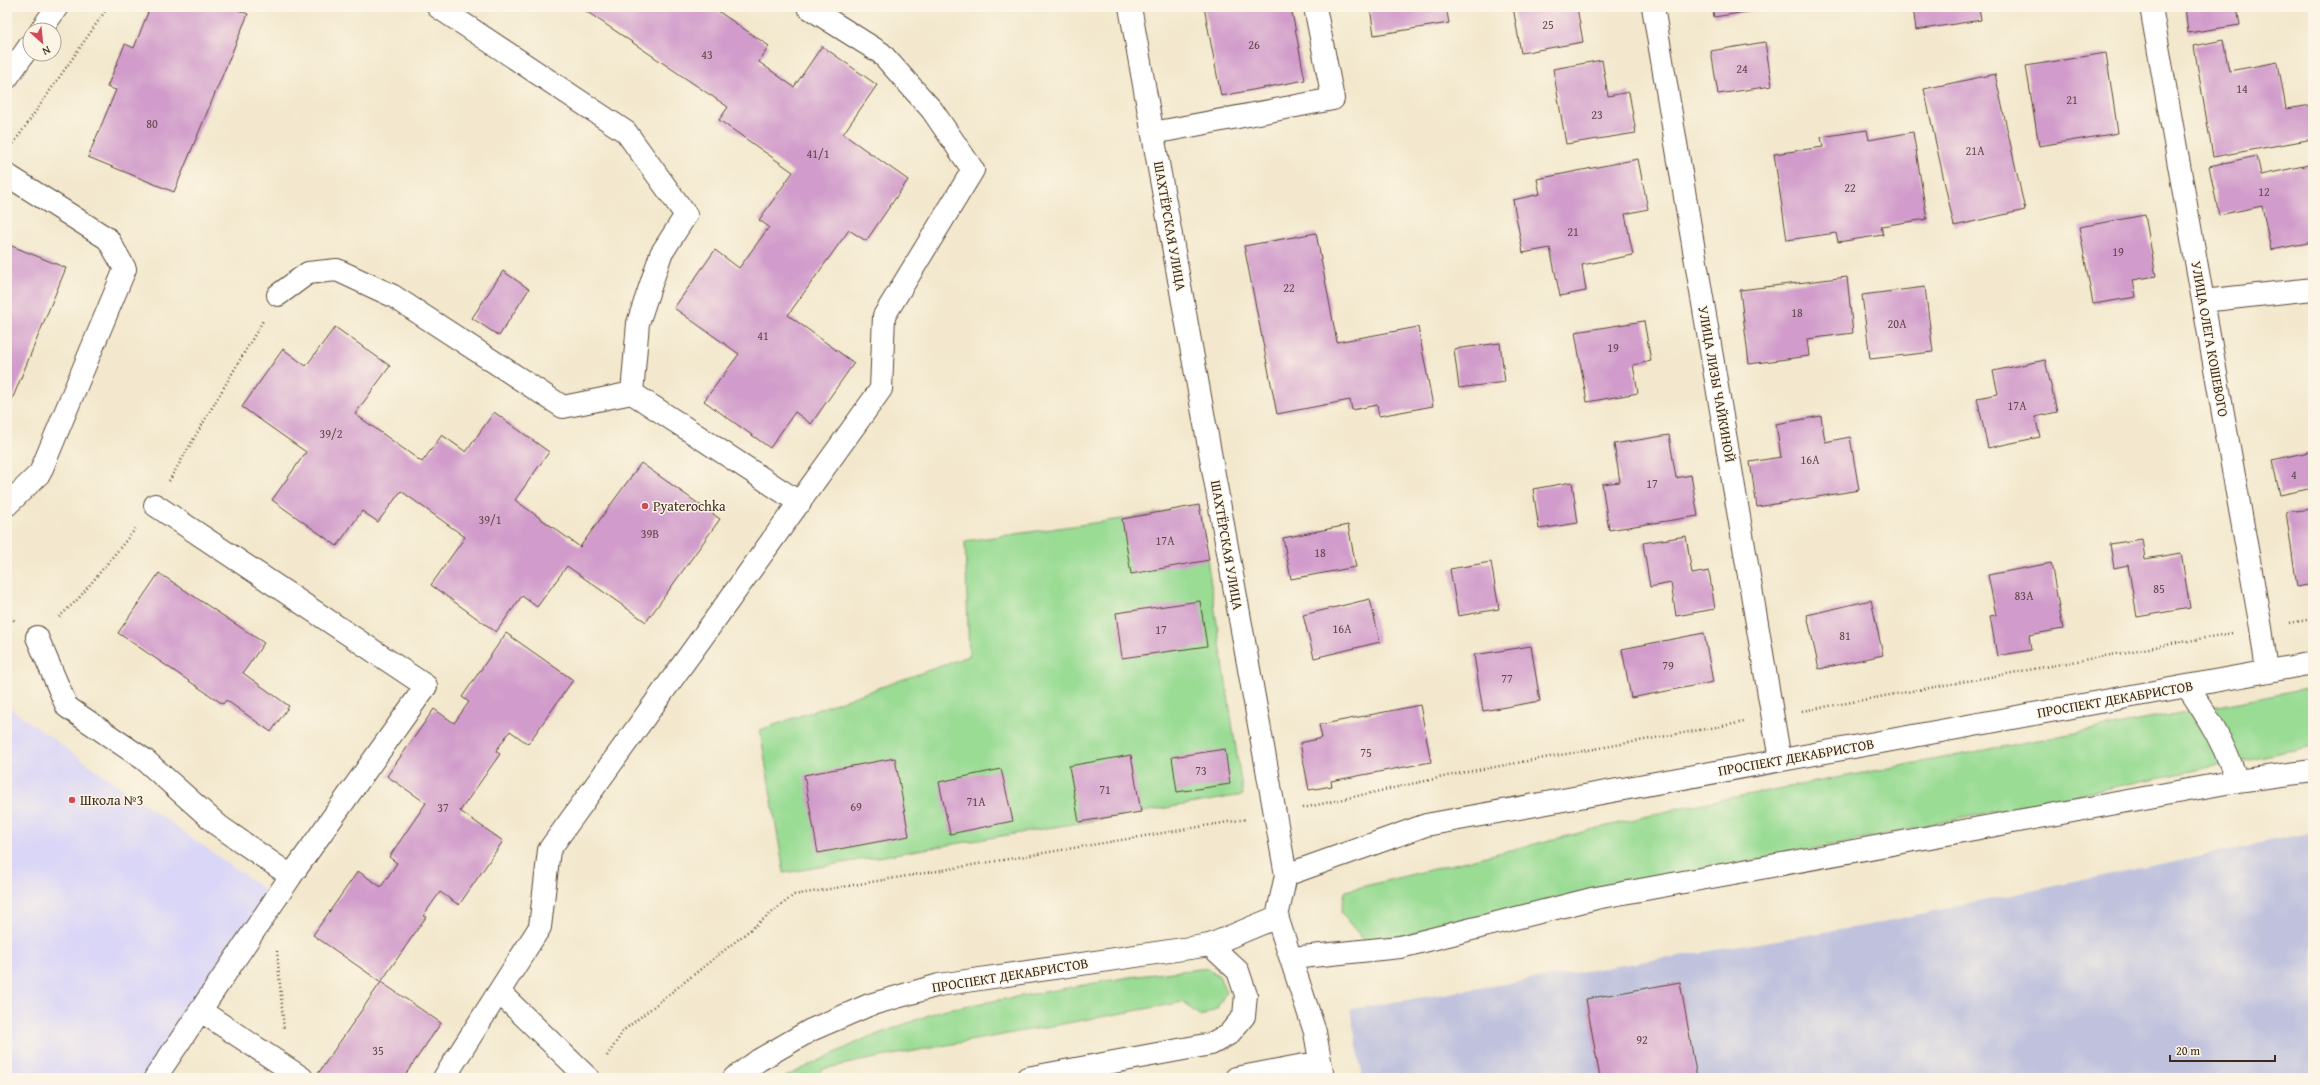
<svg xmlns="http://www.w3.org/2000/svg" width="2320" height="1085" viewBox="0 0 2320 1085" font-family="'Gentium Book Plus',serif">
  <style>
    .built { fill: #dad6f7 }
    .industrial { fill: #c0c2dd }
    .green { fill: #9adc94; stroke: #6a8359 }
    .building { fill: #d19ccb }
    .lines { fill: none; stroke-linecap: round; stroke-linejoin: round }
    .minor-casing { stroke: #574638; stroke-width: 24 }
    .major-casing { stroke: #574638; stroke-width: 24 }
    .path { stroke: #574638; stroke-width: 2.5; stroke-dasharray: 1 3; stroke-linecap: butt }
    .minor { stroke: #fff; stroke-width: 22 }
    .major { stroke: #fff; stroke-width: 22 }
    .poi-dot { fill: #d1495b; stroke: #fcf5e5; stroke-width: 1.5 }
    .labels { text-anchor: middle; dominant-baseline: central; stroke-width: 3; stroke-linejoin: round; paint-order: stroke }
    .number-label { font-size: 12px; fill: #604649 }
    .street-label { font-size: 14px; fill: #3b2a1e; stroke: #fcf5e5 }
    .poi-label { font-size: 14px; fill: #3b2a1e; stroke: #fcf5e5; text-anchor: start }
  </style>
  <rect width="100%" height="100%" fill="#fcf5e5"/>
  <filter id="ink" filterUnits="userSpaceOnUse"><feTurbulence type="fractalNoise" baseFrequency=".025" numOctaves="2"/><feDisplacementMap in="SourceGraphic" scale="8" xChannelSelector="R" yChannelSelector="G"/><feConvolveMatrix kernelMatrix="1 2 1 2 8 2 1 2 1" color-interpolation-filters="sRGB"/></filter>
  <filter id="wash" filterUnits="userSpaceOnUse"><feTurbulence type="fractalNoise" baseFrequency=".012" numOctaves="4" result="noise"/><feDisplacementMap in="SourceGraphic" scale="16" xChannelSelector="R" yChannelSelector="G"/><feGaussianBlur stdDeviation="0.9" result="paint"/><feColorMatrix in="noise" values="0 0 0 0 0 0 0 0 0 0 0 0 0 0 0 0 0 1.4 0 .05"/><feComposite in="paint" operator="in"/></filter>
  <g filter="url(#wash)">
    <rect width="100%" height="100%" fill="#f3e8cd"/>
    <!-- built -->
    <path class="built" d="M7,706L269,893L142,1078H7Z"/>
    <!-- industrial -->
    <path class="industrial" d="M2313,832V1078H1363L1350,1009L1863,926Z"/>
    <!-- green -->
    <path class="green" d="M1199,505L1243,795L784,873L760,730L969,656L965,541L1122,519Z
      M2313,688V746L1453,923L1368,945L1341,913L1345,891L1688,806Z
      M1208,968L1219,976L1226,992L1217,1008L1201,1017L1183,1002L865,1060L823,1069L817,1078H783L860,1041L942,1010L1129,977Z"/>
    <g id="blocks">
      <!-- building -->
      <path class="building" d="M150,7H231L248,14L174,192L88,157L116,90L107,87L125,44L134,48Z
        M580,7H712L769,46L759,62L794,87L822,46L877,85L843,134L908,180L866,241L849,230L788,315L854,363L811,424L795,412L770,448L704,401L739,354L674,308L715,250L739,268L769,227L759,220L793,172L719,120L728,107Z
        M1204,7H1291L1305,80L1221,96Z
        M1370,7H1446L1449,23L1374,35Z
        M1513,7H1577L1583,42L1521,53Z
        M1712,7H1770L1771,8L1714,17Z
        M1913,7H1979L1981,20L1916,30Z
        M2185,7H2237L2240,25L2188,33Z
        M2223,40L2229,71L2278,62L2286,109L2312,105L2313,139L2213,157L2194,46Z
        M1765,42L1772,86L1718,94L1711,51Z
        M2106,53L2118,133L2039,146L2026,66Z
        M1602,60L1608,96L1629,92L1636,133L1566,144L1553,69Z
        M1995,74L2025,210L1954,226L1924,89Z
        M1867,130L1869,140L1913,132L1927,219L1881,226L1883,235L1838,242L1836,233L1787,240L1774,154L1823,147L1821,137Z
        M2257,156L2261,175L2313,164V242L2271,250L2262,206L2219,215L2209,166Z
        M1638,159L1648,209L1625,214L1633,255L1582,265L1586,291L1560,296L1550,248L1523,253L1513,200L1540,194L1537,179Z
        M2145,215L2156,276L2133,280L2136,297L2093,304L2079,227Z
        M1316,233L1337,342L1418,327L1433,406L1379,416L1377,405L1352,410L1350,400L1277,414L1244,246Z
        M7,244L66,268L7,412Z
        M503,271L529,289L499,336L472,318Z
        M1847,277L1853,333L1807,339L1809,356L1749,364L1740,290Z
        M1925,287L1933,352L1870,359L1862,295Z
        M1644,321L1651,361L1633,365L1638,393L1587,402L1575,332Z
        M335,327L390,366L355,414L422,462L442,435L466,452L494,412L549,452L515,500L580,547L641,463L720,519L646,622L567,566L537,607L522,596L496,632L431,585L465,537L401,491L378,522L362,511L337,546L272,500L306,452L242,407L283,349L306,366Z
        M1500,343L1505,382L1459,388L1454,349Z
        M2045,360L2057,412L2035,417L2040,437L1988,448L1977,398L1998,394L1993,371Z
        M1821,416L1825,442L1850,437L1859,490L1757,507L1750,462L1781,457L1776,424Z
        M1669,435L1676,478L1691,475L1698,516L1609,530L1602,484L1620,482L1614,444Z
        M2313,451V488L2280,495L2272,460Z
        M1572,482L1578,523L1539,529L1533,489Z
        M1199,505L1209,560L1131,574L1122,519Z
        M2313,509V584L2297,587L2286,512Z
        M1348,525L1356,567L1291,579L1283,538Z
        M1686,536L1692,574L1709,571L1715,609L1676,616L1671,583L1650,587L1643,543Z
        M2142,539L2145,559L2181,553L2190,608L2137,617L2128,565L2114,568L2110,544Z
        M1491,562L1499,609L1458,616L1450,569Z
        M2051,563L2063,629L2029,635L2031,650L1997,656L1990,616L1996,615L1988,575Z
        M159,573L264,643L243,673L289,706L271,732L226,700L223,704L118,633Z
        M1370,599L1380,642L1314,658L1303,615Z
        M1871,600L1883,655L1819,669L1807,615Z
        M1200,601L1207,646L1122,658L1116,613Z
        M506,633L573,680L528,744L510,731L496,751L500,754L460,811L503,841L459,905L440,892L423,916L426,917L381,982L313,935L358,871L381,887L397,863L389,857L426,803L387,776L434,709L454,723L469,702L462,697Z
        M1704,633L1713,682L1631,698L1622,649Z
        M1531,646L1540,701L1483,711L1474,655Z
        M1420,705L1431,762L1331,781L1332,786L1309,790L1300,743L1322,738L1319,725Z
        M1225,749L1230,784L1177,792L1172,757Z
        M1131,755L1141,812L1079,822L1069,766Z
        M895,758L909,836L818,853L804,775Z
        M1001,769L1013,821L950,834L939,782Z
        M381,982L441,1023L403,1078H315Z
        M1680,982L1697,1078H1600L1586,999Z"/>
    </g>
  </g>
  <g filter="url(#ink)">
    <use href="#blocks" fill-opacity="0" stroke="#574638" stroke-width="1"/>
    <g class="lines">
      <defs>
        <path id="minor" d="M438,7L626,132L686,215L661,254L638,323L632,393L800,503
          M1653,7L1780,760
          M2151,7L2261,628L2267,671
          M41,30L57,7
          M7,78L30,45
          M1153,133L1333,99L1315,7
          M7,175L108,239L125,269L40,473L7,505
          M278,295L308,273L337,270L393,296L563,407L632,393
          M2203,301L2313,289
          M155,505L426,686L291,876L155,1078
          M37,637L67,707L145,760L219,826L291,876
          M2187,686C2208,717 2225,745 2237,781
          M1286,875L1426,825L2313,663
          M1277,917L1315,1032L1323,1078
          M1292,958L1400,947L1596,898L2237,781L2313,771
          M499,992L588,1078
          M201,1011L302,1078
          M444,1078L540,927L549,850L881,389L884,316L973,170L932,110L881,53L808,7
          M1027,1078L1211,1044L1229,1034L1244,1016L1246,995L1238,971L1210,945
          M1236,1078L1320,1062"/>
        <path id="major" d="M734,1078L759,1060L811,1030L869,1005L939,985L1210,945L1277,917L1286,875L1130,7"/>
      </defs>
      <!-- minor casing -->
      <use href="#minor" class="minor-casing"/>
      <!-- major casing -->
      <use href="#major" class="major-casing"/>
      <!-- path -->
      <path class="path" d="M11,147L108,7
        M169,481L264,319
        M7,615L15,621
        M59,617L79,598L137,527
        M2290,623L2313,619
        M1802,711L2232,633
        M1303,808L1461,773L1744,722
        M277,951L284,1030
        M607,1056L624,1030L794,895L1246,819"/>
      <!-- minor -->
      <use href="#minor" class="minor"/>
      <!-- major -->
      <use href="#major" class="major"/>
    </g>
  </g>
  <!-- markers -->
  <g class="poi-dot">
    <circle cx="645" cy="506" r="4"/>
    <circle cx="72" cy="800" r="4"/>
  </g>
  <g class="labels">
    <!-- number labels -->
    <g class="number-label">
      <text x="1548" y="24">25</text>
      <text x="1254" y="44">26</text>
      <text x="707" y="54">43</text>
      <text x="1742" y="68">24</text>
      <text x="2242" y="88">14</text>
      <text x="2072" y="99">21</text>
      <text x="1597" y="114">23</text>
      <text x="152" y="123">80</text>
      <text x="1975" y="150">21А</text>
      <text x="818" y="153">41/1</text>
      <text x="1850" y="187">22</text>
      <text x="2264" y="191">12</text>
      <text x="1573" y="231">21</text>
      <text x="2118" y="251">19</text>
      <text x="1289" y="287">22</text>
      <text x="1797" y="312">18</text>
      <text x="1897" y="323">20А</text>
      <text x="763" y="335">41</text>
      <text x="1613" y="347">19</text>
      <text x="2017" y="405">17А</text>
      <text x="331" y="433">39/2</text>
      <text x="1810" y="459">16А</text>
      <text x="2294" y="474">4</text>
      <text x="1652" y="483">17</text>
      <text x="490" y="519">39/1</text>
      <text x="650" y="533">39В</text>
      <text x="1165" y="540">17А</text>
      <text x="1320" y="552">18</text>
      <text x="2159" y="588">85</text>
      <text x="2024" y="595">83А</text>
      <text x="1342" y="628">16А</text>
      <text x="1161" y="629">17</text>
      <text x="1845" y="635">81</text>
      <text x="1668" y="665">79</text>
      <text x="1507" y="678">77</text>
      <text x="1366" y="752">75</text>
      <text x="1201" y="770">73</text>
      <text x="1105" y="789">71</text>
      <text x="976" y="801">71А</text>
      <text x="856" y="806">69</text>
      <text x="443" y="807">37</text>
      <text x="1642" y="1039">92</text>
      <text x="378" y="1050">35</text>
    </g>
    <!-- street labels -->
    <g class="street-label">
      <text transform="translate(1170 226) rotate(80)">ШАХТЁРСКАЯ УЛИЦА</text>
      <text transform="translate(2210 339) rotate(80)">УЛИЦА ОЛЕГА КОШЕВОГО</text>
      <text transform="translate(1717 384) rotate(80)">УЛИЦА ЛИЗЫ ЧАЙКИНОЙ</text>
      <text transform="translate(1227 545) rotate(80)">ШАХТЁРСКАЯ УЛИЦА</text>
      <text transform="translate(2115 699) rotate(-10)">ПРОСПЕКТ ДЕКАБРИСТОВ</text>
      <text transform="translate(1796 757) rotate(-10)">ПРОСПЕКТ ДЕКАБРИСТОВ</text>
      <text transform="translate(1010 975) rotate(-9)">ПРОСПЕКТ ДЕКАБРИСТОВ</text>
    </g>
    <!-- poi labels -->
    <g class="poi-label">
      <text x="653" y="506">Pyaterochka</text>
      <text x="80" y="800">Школа №3</text>
    </g>
  </g>
  <!-- margin -->
  <rect width="2320" height="1085" fill="none" stroke="#fcf5e5" stroke-width="24"/>
  <!-- north arrow -->
  <g transform="translate(42 42) rotate(153)"><circle r="19" fill="#fcf5e5" stroke="#afa495"/>
  <path d="M0-3L7 15L0 10L-7 15Z" fill="#d1495b"/>
  <text y="-6" font-size="11" font-weight="bold" text-anchor="middle" fill="#3b2a1e">N</text>
  </g>
  <!-- scale -->
  <path d="M2170 1055v6h105v-6" fill="none" stroke="#3b2a1e" stroke-width="2"/>
  <text x="2176" y="1055" font-size="12" fill="#3b2a1e" stroke="#fcf5e5" stroke-width="3" paint-order="stroke">20 m</text>
</svg>
